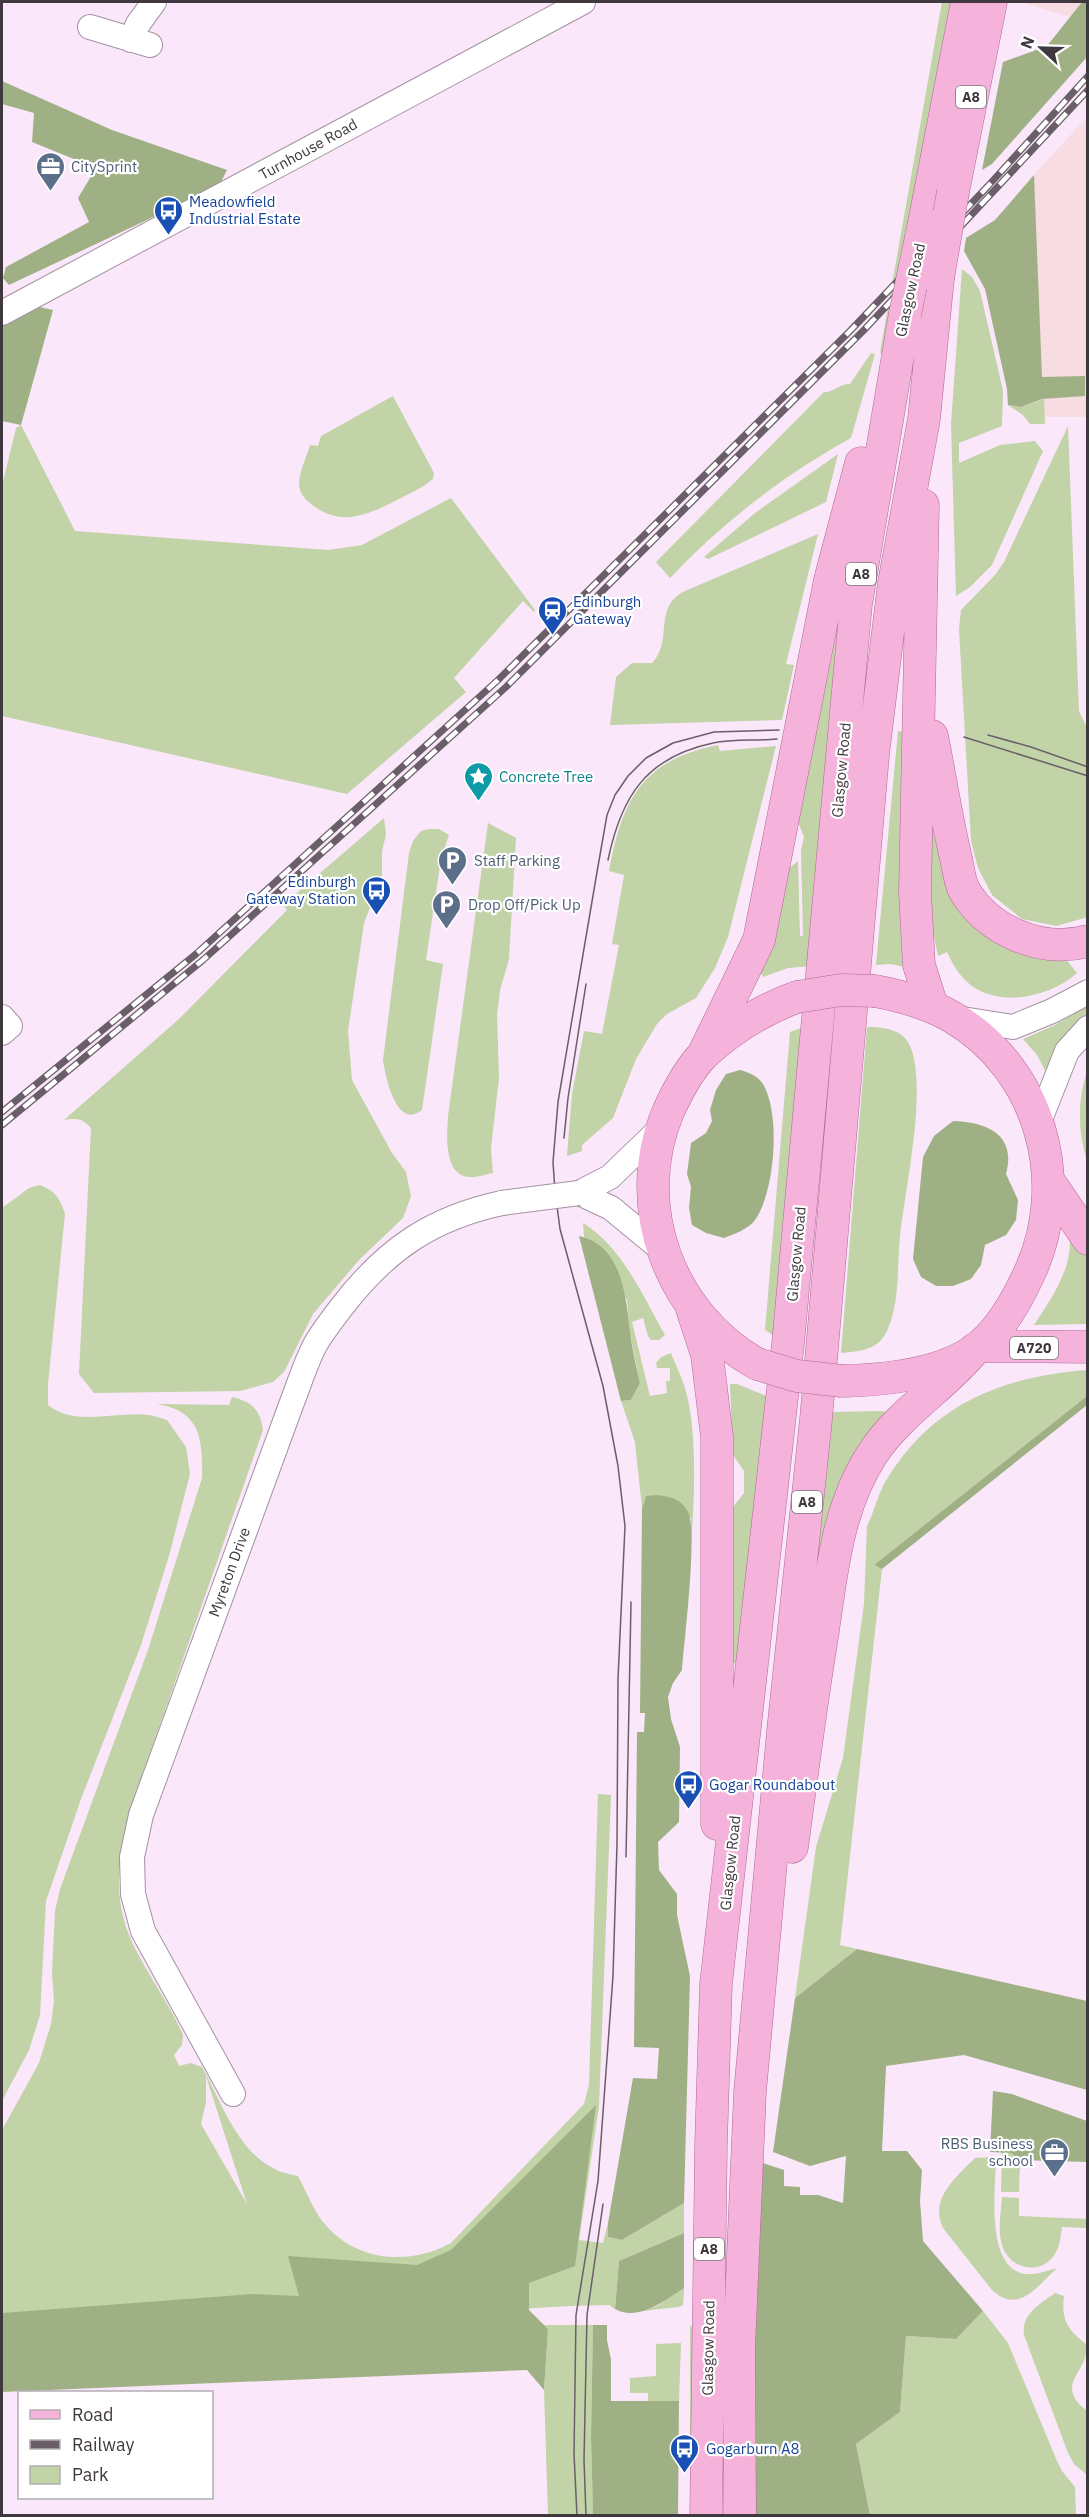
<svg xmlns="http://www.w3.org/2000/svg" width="1089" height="2517" viewBox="0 0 1089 2517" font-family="'IBM Plex Sans',sans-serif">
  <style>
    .commercial { fill: #f7dce1 }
    .green { fill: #c1d3a7; fill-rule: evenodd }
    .forest { fill: #9fb184 }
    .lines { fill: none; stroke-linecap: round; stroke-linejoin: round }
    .minor-casing { stroke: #a492a3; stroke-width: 26 }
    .major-casing { stroke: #b26796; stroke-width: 33 }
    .minor { stroke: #fff; stroke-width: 24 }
    .major { stroke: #f5b3dc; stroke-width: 32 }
    .tram { stroke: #6a5f69; stroke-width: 1.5 }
    .rail-casing { stroke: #6a5f69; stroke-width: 7 }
    .rail { stroke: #fff; stroke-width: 4.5; stroke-dasharray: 14; stroke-linecap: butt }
    .minor-bridge-casing { stroke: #a492a3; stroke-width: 26; stroke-linecap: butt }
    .major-bridge-casing { stroke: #b26796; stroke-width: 33; stroke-linecap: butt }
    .minor-bridge { stroke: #fff; stroke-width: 24 }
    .major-bridge { stroke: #f5b3dc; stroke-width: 32 }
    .labels { text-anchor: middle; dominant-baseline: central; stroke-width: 4.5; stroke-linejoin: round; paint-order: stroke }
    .shield { fill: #fff; stroke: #797479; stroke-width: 1.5 }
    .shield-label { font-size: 14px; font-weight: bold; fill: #40383f }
    .street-label { font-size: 15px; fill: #40383f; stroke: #fff }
    .service-label { font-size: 15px; fill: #4e5e75; stroke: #fff; text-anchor: start }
    .transit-label { font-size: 15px; fill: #164399; stroke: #fff; text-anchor: start }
    .culture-label { font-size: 15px; fill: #0d838f; stroke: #fff; text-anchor: start }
  </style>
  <rect width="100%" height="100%" fill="#fae7f9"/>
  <!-- commercial -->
  <path class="commercial" d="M1023,2H1087L1077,19L1023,3Z
    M1087,117V417H1034L1021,189Z"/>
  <!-- green -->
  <path class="green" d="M942,2H955L884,355H882L880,352Z
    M962,269L972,277L980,291L1003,391L1002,426L959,443V463L1000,445L1035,441L1043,451L992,565L970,587L956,596L951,424Z
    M871,353L875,354L851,438C784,475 723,522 670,578L656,562L824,392C833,393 839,384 850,384Z
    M393,396L434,473L433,479C424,487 412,492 401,498C373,512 345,528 315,507C310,503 302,497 300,490C296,477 307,457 310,445L318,446L321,436Z
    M1044,399L1045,424H1030L1023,415L1008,405L1021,407Z
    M21,425L75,531L328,550L362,545L451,498L535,610L534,612L523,601L454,678L466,692L347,794L2,716V486L16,428Z
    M1068,426L1079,711L1088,730V917L1056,926L1022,919L992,895L978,868L971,841L959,629L961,610L995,575L1004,562Z
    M838,454L826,502L708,559L704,557L755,513Z
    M818,534L786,664L794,665L782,720L610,725L616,677L632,663H652C674,641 652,607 685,591Z
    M844,596L812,966L788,968L763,977L760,971L786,871L798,861L800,936H803L801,851L804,837L798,822Z
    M898,731L904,732L899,900L905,967L890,964L876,965Z
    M718,745L720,751L776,746L728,937L715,968L696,998L667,1014L657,1024L636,1059L613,1118L582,1145V1151L567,1156L572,1094L584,1031L602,1034L619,945L612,944L624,875L609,871C622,800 642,760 718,745Z
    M384,818L386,834L382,852V877L364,923L348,1031L352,1080L392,1153L406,1172L411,1196L403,1218L359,1260L313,1314L284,1372L273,1382L240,1391L94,1393L79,1374L91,1128C83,1118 76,1118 64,1120L179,1019L287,910L283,905Z
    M488,823L516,838L509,959L500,990L497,1015L499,1078L491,1148L493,1173C486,1174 476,1178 469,1177C443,1175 447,1134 448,1116Z
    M429,829H439L449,835L441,859L426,960L443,964L422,1110C396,1131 385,1075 383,1060L409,853L413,841L421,831Z
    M930,831H937L954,888L1064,957L1077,973C1051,996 1003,1008 972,986C960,977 953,965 947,952L938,956L930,918Z
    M1087,1006V1014L1080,1019L1046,1072L1037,1055L1023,1039L1055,1025Z
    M804,1027L776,1337L765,1330L790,1032Z
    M867,1027C883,1027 903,1029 910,1046C928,1086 905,1190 900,1236C897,1266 900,1303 887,1331C878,1351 859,1351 841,1353Z
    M1087,1071H1088L1087,1162C1078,1132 1077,1101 1087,1071Z
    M39,1185C55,1190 59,1198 65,1213L48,1384V1405C74,1427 118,1411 149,1415C155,1416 161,1418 167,1420L186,1447L190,1474L169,1556L141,1645L81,1799L46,1901L40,2015L29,2050L2,2101V1208L29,1188Z
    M583,1223C623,1248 642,1295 665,1335L659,1340H651L648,1336L643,1318L632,1322L650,1396L667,1393L666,1381H670V1368H657L656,1363L661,1357L671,1353C676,1366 683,1379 686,1392C698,1434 694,1504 691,1547V1518L646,1496L642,1508L635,1442L621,1401L631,1400L640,1383L630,1334L627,1300L598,1245L584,1237Z
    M1070,1237L1087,1252V1324L1034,1325C1051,1299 1072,1270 1070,1237Z
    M1087,1370V1396L874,1565L882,1569L840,1945L857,1949L795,1998L816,1847L843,1758L864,1604L867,1526C874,1512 877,1498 884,1484C930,1405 1000,1377 1087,1370Z
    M730,1384H737L771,1398L739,1665L732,1662L733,1507L744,1493V1471L733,1455Z
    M232,1397C252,1402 260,1409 263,1430L133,1802C118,1856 109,1902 138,1954C152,1981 171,2007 183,2035L182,2045L174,2055L179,2066L191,2063L202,2067C226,2110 242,2168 298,2176C306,2191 313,2209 323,2222C355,2262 409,2266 451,2243L584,2104L589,2085L598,1794L611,1795L599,2106L579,2240L603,2243L608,2223V2237L622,2240L684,2203V2233L619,2261L615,2309L609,2305L569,2306L2,2342V2130L39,2063L51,2024L54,2001L52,1973L55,1911L60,1889L148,1650L202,1478C203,1440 201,1411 157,1404L229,1405ZM206,2076L247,2204L201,2124L206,2102Z
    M881,1411L890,1412L805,1648L833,1412Z
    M1002,2152L1011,2153L1020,2160L1019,2192H1001Z
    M996,2157C996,2187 984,2267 1025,2274C1036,2275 1047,2271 1057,2268C1037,2286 1019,2315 992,2290L943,2228C929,2199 956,2177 975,2158Z
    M1002,2197L1019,2198V2216L1087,2219V2228L1062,2227C1060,2239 1060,2249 1052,2258C1037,2275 1011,2268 1003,2248C997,2234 1001,2212 1002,2197Z
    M684,2288L683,2305L679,2307L642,2311L657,2306Z
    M1055,2293L1064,2296C1061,2321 1068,2330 1087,2345C1088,2373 1053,2384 1087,2411V2475L1074,2464L1068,2453L1024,2335C1021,2314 1040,2304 1055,2293Z
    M983,2311L1008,2343L1057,2461L1062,2471L1075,2487L1076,2515H870L856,2444L900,2412L906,2336L956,2339Z
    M544,2325H593L591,2437L593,2515H548L544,2390L548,2329Z
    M690,2325L693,2328L694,2438L690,2466Z
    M681,2343L679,2401H648V2393H630V2378L656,2376V2344Z"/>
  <!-- forest -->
  <path class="forest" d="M1082,2H1087V57L992,164L982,170L1003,62L1047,46Z
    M2,81L112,130L227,170L219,186L9,285L3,278L6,267L89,222L78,198L96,168L32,142L34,113L2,104Z
    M1034,175L1042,377L1085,376V396L1042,399L1021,407L1008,405L1007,389L985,289L964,251L966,238L995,220Z
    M35,306L53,310L21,425L2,421V323Z
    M740,1070C748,1072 758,1076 763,1084C781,1114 775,1192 755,1220C749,1229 734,1234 724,1238L706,1233L692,1225L689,1208L691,1187L687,1174L691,1143L706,1133L712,1121L710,1110L716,1090L726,1074Z
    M953,1121C986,1122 1017,1134 1006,1174L1018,1200L1016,1220L1006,1235L985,1245L981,1265L971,1279L953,1286H936L921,1277L913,1259L923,1157L934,1136Z
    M579,1236C622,1245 626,1297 630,1332C632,1349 636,1366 640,1383L631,1400L621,1401Z
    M1087,1396V1405L882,1569L874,1565Z
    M658,1495C671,1497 682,1499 688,1512C698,1531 684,1641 682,1670L673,1683L668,1697L671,1719L680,1747L679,1822L658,1842L659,1870L677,1894V1915L690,1976L684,2203L622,2240L608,2237V2223L633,2078L657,2079L659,2048L634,2047L637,1732H644L645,1713H640L642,1508L646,1496Z
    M857,1949L1087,2001V2090L964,2055L886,2066L882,2151H907L922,2170L920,2201L923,2241L983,2311L956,2339L906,2336L900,2412L856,2444L870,2515L750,2516L760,2162L784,2170V2186L800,2187V2195H818L843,2203L846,2156L810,2166L773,2152L795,1998Z
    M993,2091L1012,2094L1087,2121V2162L1020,2160L1011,2153L990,2152Z
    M596,2105L575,2266L529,2283V2310L548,2329L544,2390L527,2370L2,2392V2313L253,2294L299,2296L288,2256L417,2265L451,2250Z
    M684,2233V2288C666,2300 638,2322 615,2309L619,2261Z
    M593,2325H607V2340L611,2360V2401H679L678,2515H593L591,2437Z"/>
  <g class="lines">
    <defs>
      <path id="minor" d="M90,27L150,45
        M131,40L138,24L154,2
        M2,313L583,2
        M2,1017L10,1026L2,1033
        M956,1018L1013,1027L1052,1011L1088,992
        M1039,1122L1067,1051L1088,1028
        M579,1193L610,1177L662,1127
        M579,1193L611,1208L662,1250
        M233,2094L143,1931L133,1894L132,1857L141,1815L291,1405C299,1385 305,1364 315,1345C323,1331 334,1317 344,1304C387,1249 432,1218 502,1203"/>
      <path id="major" d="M953,192L991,2
        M924,223L967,2
        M923,505L915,893L919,965L932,1006
        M932,736C940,776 946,815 955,854C958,865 959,880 964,890C988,931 1042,954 1088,941
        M703,1055L759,940L830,580L861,463
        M1050,1183L1088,1239
        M692,1309L707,1355L717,1437V1824
        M981,1346L1088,1347
        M757,1364C669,1314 629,1206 668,1112C677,1092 688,1070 704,1054C732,1028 761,1010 797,997
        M842,1381C885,1380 947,1374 981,1345C1001,1328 1018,1298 1029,1274C1072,1183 1041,1069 952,1017C928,1003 902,996 875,991
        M792,1847C802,1775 811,1703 823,1631C832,1569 838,1506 873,1453C900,1412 945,1386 975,1349
        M706,2516L711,2145L716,1984L788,1344L856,604L905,314
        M740,2516L739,2348L750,2092L783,1731L816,1419L873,755L894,583L924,419L938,278"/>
    </defs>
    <!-- minor casing -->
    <use href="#minor" class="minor-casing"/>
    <!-- major casing -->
    <use href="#major" class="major-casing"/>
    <!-- minor -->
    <use href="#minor" class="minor"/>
    <!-- major -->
    <use href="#major" class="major"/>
    <!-- tram -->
    <path class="tram" d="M988,735L1031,747L1088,767
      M964,737L1088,776
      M608,860C621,797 646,757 713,743C733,739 756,741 777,739
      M564,1138L568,1098L586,984
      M626,1857L631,1602
      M577,2516L574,2454L576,2315L598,2181L613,1976L617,1844L618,1679L625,1526L618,1466L603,1386L560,1229L555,1191L553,1162L558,1102L597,872L607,815L615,795L628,776L646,758L673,743L714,732L779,730
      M586,2516L584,2460L587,2315L603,2204"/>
    <defs>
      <path id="rail" d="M2,1112L196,954L498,680L850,331L988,186L1088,76
        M2,1125L203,960L506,687L864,330L1088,90"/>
    </defs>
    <!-- rail casing -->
    <use href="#rail" class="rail-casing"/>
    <!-- rail -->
    <use href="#rail" class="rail"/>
    <defs>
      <path id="minor-bridge" d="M502,1203L579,1193"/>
      <path id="major-bridge" d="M938,278L953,192
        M905,314L924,223
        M797,997L841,990L875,991
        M757,1364L797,1376L842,1381"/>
    </defs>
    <!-- minor-bridge casing -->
    <use href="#minor-bridge" class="minor-bridge-casing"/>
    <!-- major-bridge casing -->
    <use href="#major-bridge" class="major-bridge-casing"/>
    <!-- minor-bridge -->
    <use href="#minor-bridge" class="minor-bridge"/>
    <!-- major-bridge -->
    <use href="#major-bridge" class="major-bridge"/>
  </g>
  <!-- icons -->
  <defs>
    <symbol id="office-pin" viewBox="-11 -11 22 30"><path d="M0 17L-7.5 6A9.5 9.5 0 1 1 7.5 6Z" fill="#5c6f8a" stroke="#fff"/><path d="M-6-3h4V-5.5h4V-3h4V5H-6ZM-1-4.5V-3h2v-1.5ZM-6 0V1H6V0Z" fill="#fff"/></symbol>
    <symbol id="bus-pin" viewBox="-11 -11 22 30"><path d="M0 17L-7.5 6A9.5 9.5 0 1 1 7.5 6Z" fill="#1a4fb4" stroke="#fff"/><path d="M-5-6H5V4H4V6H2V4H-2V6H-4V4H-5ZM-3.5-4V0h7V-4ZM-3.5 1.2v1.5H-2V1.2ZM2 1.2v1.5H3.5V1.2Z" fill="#fff"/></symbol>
    <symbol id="station-pin" viewBox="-11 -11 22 30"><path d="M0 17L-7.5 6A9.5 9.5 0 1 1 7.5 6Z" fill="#1a4fb4" stroke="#fff"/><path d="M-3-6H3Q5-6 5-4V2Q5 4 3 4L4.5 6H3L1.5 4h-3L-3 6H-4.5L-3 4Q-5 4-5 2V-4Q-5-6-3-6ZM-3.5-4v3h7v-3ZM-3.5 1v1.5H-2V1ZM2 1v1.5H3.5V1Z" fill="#fff"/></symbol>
    <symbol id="sight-pin" viewBox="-11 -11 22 30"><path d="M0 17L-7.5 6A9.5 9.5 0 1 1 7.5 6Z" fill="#0f9aa8" stroke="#fff"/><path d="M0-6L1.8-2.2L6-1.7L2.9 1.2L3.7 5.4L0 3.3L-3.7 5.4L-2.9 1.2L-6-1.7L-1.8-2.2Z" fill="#fff"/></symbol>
    <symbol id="parking-pin" viewBox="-11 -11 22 30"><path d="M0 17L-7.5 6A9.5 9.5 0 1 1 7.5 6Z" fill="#5c6f8a" stroke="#fff"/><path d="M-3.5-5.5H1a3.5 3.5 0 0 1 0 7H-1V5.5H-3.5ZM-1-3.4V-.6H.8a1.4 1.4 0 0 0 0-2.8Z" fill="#fff"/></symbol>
  </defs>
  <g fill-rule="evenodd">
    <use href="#office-pin" x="34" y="150" width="33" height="45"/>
    <use href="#bus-pin" x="152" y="194" width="33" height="45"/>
    <use href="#station-pin" x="536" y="594" width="33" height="45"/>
    <use href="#sight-pin" x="462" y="760" width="33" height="45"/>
    <use href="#parking-pin" x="436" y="844" width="33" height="45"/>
    <use href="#bus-pin" x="360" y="874" width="33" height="45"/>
    <use href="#parking-pin" x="430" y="888" width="33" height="45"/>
    <use href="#bus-pin" x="672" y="1768" width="33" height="45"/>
    <use href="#office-pin" x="1038" y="2136" width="33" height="45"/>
    <use href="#bus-pin" x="668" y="2432" width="33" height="45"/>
  </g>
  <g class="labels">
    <!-- shield labels -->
    <g class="shield">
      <rect x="956" y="86" width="30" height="22" rx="4.5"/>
      <rect x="846" y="563" width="30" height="22" rx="4.5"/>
      <rect x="1010" y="1337" width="48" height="22" rx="4.5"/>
      <rect x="792" y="1491" width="30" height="22" rx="4.5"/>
      <rect x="694" y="2238" width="30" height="22" rx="4.5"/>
    </g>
    <g class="shield-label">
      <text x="971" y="97">A8</text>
      <text x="861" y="574">A8</text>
      <text x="1034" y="1348">A720</text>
      <text x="807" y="1502">A8</text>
      <text x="709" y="2249">A8</text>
    </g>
    <!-- street labels -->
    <g class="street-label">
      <text transform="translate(308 149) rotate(-29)">Turnhouse Road</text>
      <text transform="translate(910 290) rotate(-78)">Glasgow Road</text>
      <text transform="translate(841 770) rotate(-85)">Glasgow Road</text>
      <text transform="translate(796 1254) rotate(-85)">Glasgow Road</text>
      <text transform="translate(229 1572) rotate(-70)">Myreton Drive</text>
      <text transform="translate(730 1863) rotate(-84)">Glasgow Road</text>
      <text transform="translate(708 2348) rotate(-89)">Glasgow Road</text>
    </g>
    <!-- service labels -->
    <g class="service-label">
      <text x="71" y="166">CitySprint</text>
      <text x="474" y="860">Staff Parking</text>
      <text x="468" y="904">Drop Off/Pick Up</text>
      <text x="1033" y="2143" text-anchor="end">RBS Business<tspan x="1033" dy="17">school</tspan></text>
    </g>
    <!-- transit labels -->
    <g class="transit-label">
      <text x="189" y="201">Meadowfield<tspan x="189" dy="17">Industrial Estate</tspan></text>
      <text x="573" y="601">Edinburgh<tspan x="573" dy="17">Gateway</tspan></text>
      <text x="356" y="881" text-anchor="end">Edinburgh<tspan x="356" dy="17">Gateway Station</tspan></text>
      <text x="709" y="1784">Gogar Roundabout</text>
      <text x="706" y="2448">Gogarburn A8</text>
    </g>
    <!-- culture labels -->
    <g class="culture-label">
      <text x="499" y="776">Concrete Tree</text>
    </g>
  </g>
  <!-- border -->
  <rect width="1089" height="2517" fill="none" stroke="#40383f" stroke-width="6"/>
  <!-- legend -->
  <rect x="18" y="2391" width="195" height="108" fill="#ffffff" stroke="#b3afb2" stroke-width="1.5"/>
  <rect x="30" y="2410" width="30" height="9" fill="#f5b3dc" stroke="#b3afb2" stroke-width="1.5"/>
  <text x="72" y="2421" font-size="18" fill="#40383f">Road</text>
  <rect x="30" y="2440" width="30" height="9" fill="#6a5f69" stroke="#b3afb2" stroke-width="1.5"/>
  <text x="72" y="2451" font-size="18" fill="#40383f">Railway</text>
  <rect x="30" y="2466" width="30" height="18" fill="#c1d3a7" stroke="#b3afb2" stroke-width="1.5"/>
  <text x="72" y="2481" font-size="18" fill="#40383f">Park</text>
  <!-- north arrow -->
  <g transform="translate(1041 48) rotate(292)" stroke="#ffffff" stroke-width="4.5" paint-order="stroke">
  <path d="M0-4.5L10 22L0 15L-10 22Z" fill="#40383f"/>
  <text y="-9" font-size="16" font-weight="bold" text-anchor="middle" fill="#40383f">N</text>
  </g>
</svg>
